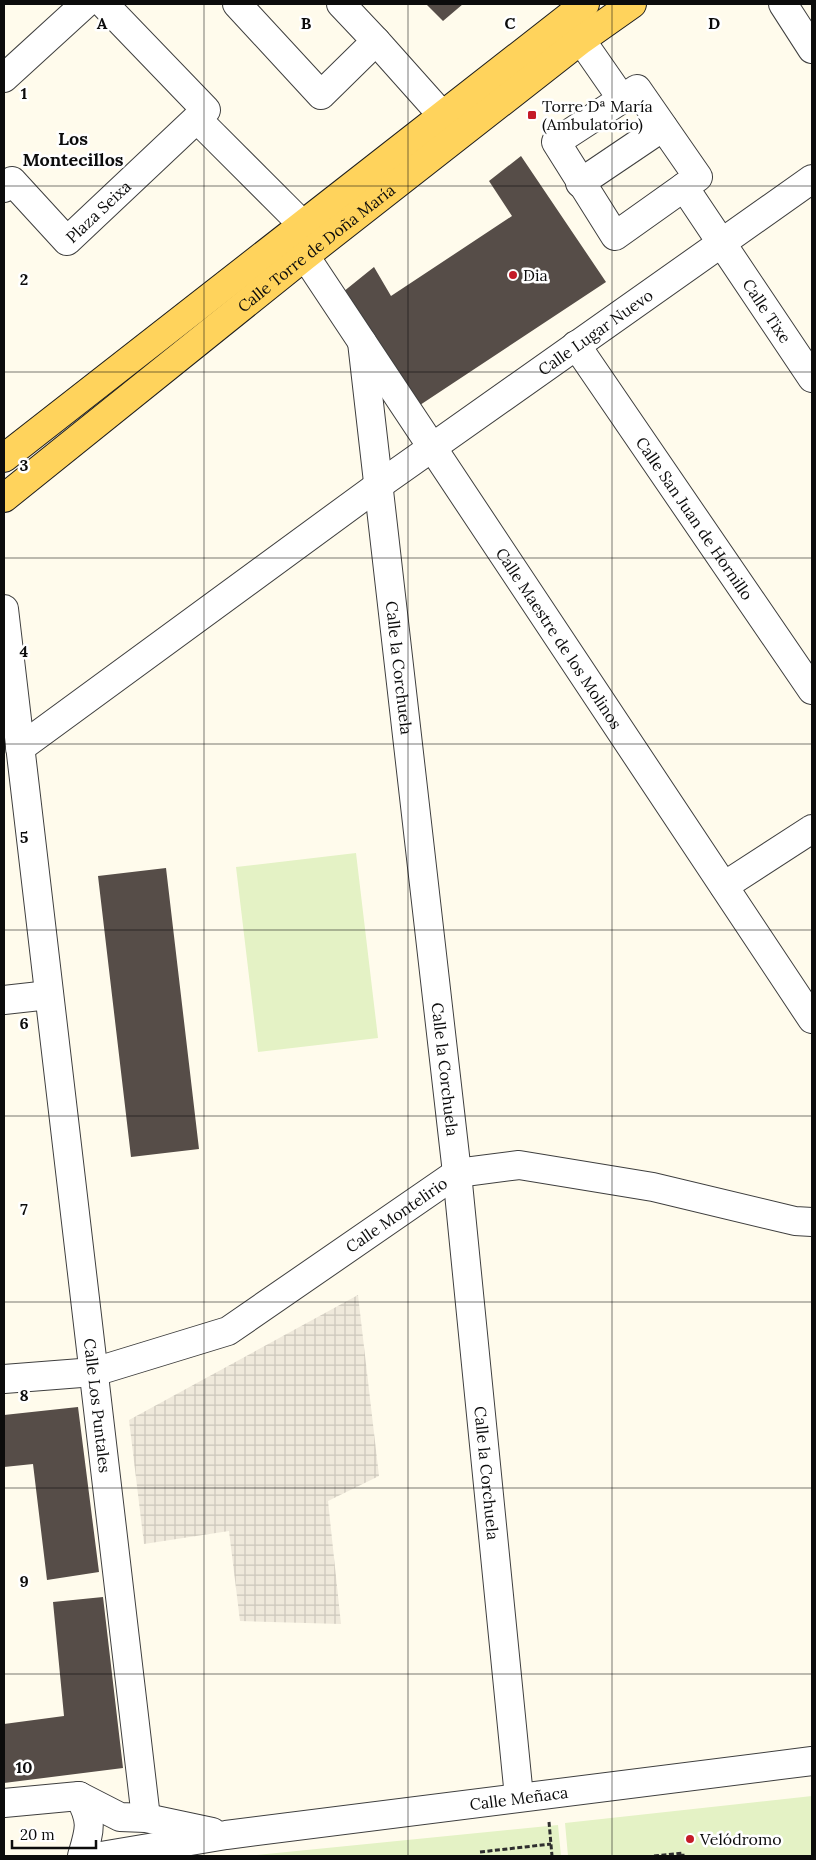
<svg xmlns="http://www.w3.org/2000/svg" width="816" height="1860" viewBox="0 0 816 1860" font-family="Lora,serif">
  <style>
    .pitch { fill: #e4f2c5 }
    .plaza { fill: url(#plaza-grid) }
    .building { fill: #564d48 }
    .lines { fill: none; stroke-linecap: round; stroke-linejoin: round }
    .minor-casing { stroke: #3f3f3f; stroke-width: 30 }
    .major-casing { stroke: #1d1d1d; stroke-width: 30 }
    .path { stroke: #2e2e2e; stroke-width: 3; stroke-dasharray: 5 2.5; stroke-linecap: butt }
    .minor { stroke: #fff; stroke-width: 28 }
    .major { stroke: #ffd35c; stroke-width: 28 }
    .grid { fill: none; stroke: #0c0c0c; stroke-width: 1; stroke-opacity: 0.55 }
    .poi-dot { fill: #c51b28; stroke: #fff; stroke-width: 2 }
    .labels { text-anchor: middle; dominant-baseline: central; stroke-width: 5; stroke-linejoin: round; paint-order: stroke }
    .poi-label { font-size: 16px; fill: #0c0c0c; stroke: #fff; text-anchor: start }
    .street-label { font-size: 16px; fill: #0c0c0c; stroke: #fff }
    .neighbourhood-label { font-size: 18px; font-weight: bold; fill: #0c0c0c; stroke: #fff }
    .grid-label { font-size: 16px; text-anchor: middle; font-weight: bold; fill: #0c0c0c; stroke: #fff; stroke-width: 5; stroke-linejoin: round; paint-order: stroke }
  </style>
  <defs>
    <pattern id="plaza-grid" width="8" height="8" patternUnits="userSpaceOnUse" patternTransform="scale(1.25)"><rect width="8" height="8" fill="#efe9db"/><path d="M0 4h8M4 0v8" fill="none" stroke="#ccc7bb"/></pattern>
  </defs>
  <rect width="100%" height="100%" fill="#fffbec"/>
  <!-- pitch -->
  <path class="pitch" d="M356,853L378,1038L258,1052L236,867Z
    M812,1796V1856H568L565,1823Z
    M558,1825L561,1856H247Z"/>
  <!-- plaza -->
  <path class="plaza" d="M358,1295L379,1476L328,1501L341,1624L240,1621L229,1531L144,1544L129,1420Z"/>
  <!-- building -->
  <path class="building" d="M426,4H463L443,21Z
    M521,156L606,282L420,405L343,292L374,267L391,296L512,216L489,181Z
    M166,868L199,1149L131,1157L98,876Z
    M78,1407L99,1572L47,1580L33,1464L4,1467V1415Z
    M103,1597L123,1768L4,1783V1724L64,1716L53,1602Z"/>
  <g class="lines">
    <defs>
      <g id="minor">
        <path d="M237,4L321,95L376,41L341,4"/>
        <path d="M783,4L812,49"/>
        <path d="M581,40L622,99L637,89L698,177L615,236L556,142L622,99"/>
        <path d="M376,41L442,115"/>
        <path d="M4,78L85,4"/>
        <path d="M197,119L302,224"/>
        <path d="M580,183L663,127"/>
        <path id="s1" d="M684,187L812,378"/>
        <path id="s2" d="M4,188L12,181L67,241L206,110L104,4"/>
        <path id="s3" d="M305,256L812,1019"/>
        <path id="s4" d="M362,342L457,1173L519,1797"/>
        <path id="s5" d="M576,345L812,690"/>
        <path id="s6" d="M4,609L146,1818"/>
        <path id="s7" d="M20,748L379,485L812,179"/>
        <path d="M724,886L812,829"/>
        <path d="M4,1000L49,995"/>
        <path id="s8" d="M4,1379L94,1372L228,1331L457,1173L519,1165L653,1187L795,1221L812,1222"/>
        <path d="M79,1796C93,1822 90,1829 82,1856"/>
        <path d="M4,1803L79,1796L120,1817L146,1818L212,1832"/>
        <path id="s9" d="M101,1856L226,1835L812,1761"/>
      </g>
      <g id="major">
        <path d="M4,458L585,4"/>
        <path id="s10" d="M4,498L305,256L581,40L632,4"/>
      </g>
    </defs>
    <!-- minor casing -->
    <use href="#minor" class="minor-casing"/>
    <!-- major casing -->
    <use href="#major" class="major-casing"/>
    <!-- path -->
    <path class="path" d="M549,1822L552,1856
      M480,1852L551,1844
      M654,1856L683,1853V1856"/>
    <!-- minor -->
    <use href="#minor" class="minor"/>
    <!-- major -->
    <use href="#major" class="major"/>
  </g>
  <!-- grid -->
  <path class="grid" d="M204,4V1856M408,4V1856M612,4V1856M4,186H812M4,372H812M4,558H812M4,744H812M4,930H812M4,1116H812M4,1302H812M4,1488H812M4,1674H812"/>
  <!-- markers -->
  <g class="poi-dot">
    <rect x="527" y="110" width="10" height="10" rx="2.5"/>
    <circle cx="513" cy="275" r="5"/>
    <circle cx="690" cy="1839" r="5"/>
  </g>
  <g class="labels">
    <!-- poi labels -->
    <g class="poi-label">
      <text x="542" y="106">Torre Dª María<tspan x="542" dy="18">(Ambulatorio)</tspan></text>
      <text x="523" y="275">Dia</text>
      <text x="700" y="1839">Velódromo</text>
    </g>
    <!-- street labels -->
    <g class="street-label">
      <text stroke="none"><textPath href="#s2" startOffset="135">Plaza Seixa</textPath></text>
      <text stroke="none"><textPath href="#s10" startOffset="400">Calle Torre de Doña María</textPath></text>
      <text stroke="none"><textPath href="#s1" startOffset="149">Calle Tixe</textPath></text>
      <text stroke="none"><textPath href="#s7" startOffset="710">Calle Lugar Nuevo</textPath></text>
      <text stroke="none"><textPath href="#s5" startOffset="210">Calle San Juan de Hornillo</textPath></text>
      <text stroke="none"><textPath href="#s3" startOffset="459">Calle Maestre de los Molinos</textPath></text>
      <text stroke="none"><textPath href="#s4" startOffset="328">Calle la Corchuela</textPath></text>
      <text stroke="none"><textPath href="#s4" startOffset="732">Calle la Corchuela</textPath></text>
      <text stroke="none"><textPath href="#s8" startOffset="435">Calle Montelirio</textPath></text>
      <text stroke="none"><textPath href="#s6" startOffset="802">Calle Los Puntales</textPath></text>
      <text stroke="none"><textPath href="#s4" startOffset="1138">Calle la Corchuela</textPath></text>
      <text stroke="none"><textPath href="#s9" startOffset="422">Calle Meñaca</textPath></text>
    </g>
    <!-- neighbourhood labels -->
    <g class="neighbourhood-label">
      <text x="73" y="138">Los<tspan x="73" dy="21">Montecillos</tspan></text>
    </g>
  </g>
  <g class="grid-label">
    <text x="102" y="29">A</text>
    <text x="306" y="29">B</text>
    <text x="510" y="29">C</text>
    <text x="714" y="29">D</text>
    <text x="24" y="99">1</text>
    <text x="24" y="285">2</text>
    <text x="24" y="471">3</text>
    <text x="24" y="657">4</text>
    <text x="24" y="843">5</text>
    <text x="24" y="1029">6</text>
    <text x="24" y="1215">7</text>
    <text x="24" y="1401">8</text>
    <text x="24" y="1587">9</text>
    <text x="24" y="1773">10</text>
  </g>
  <!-- border -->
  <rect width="816" height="1860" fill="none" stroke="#0c0c0c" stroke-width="10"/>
  <!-- scale -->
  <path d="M12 1840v8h84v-8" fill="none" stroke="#0c0c0c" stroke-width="2.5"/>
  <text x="20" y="1840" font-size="15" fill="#0c0c0c" stroke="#ffffff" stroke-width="4" paint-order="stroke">20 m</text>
</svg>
